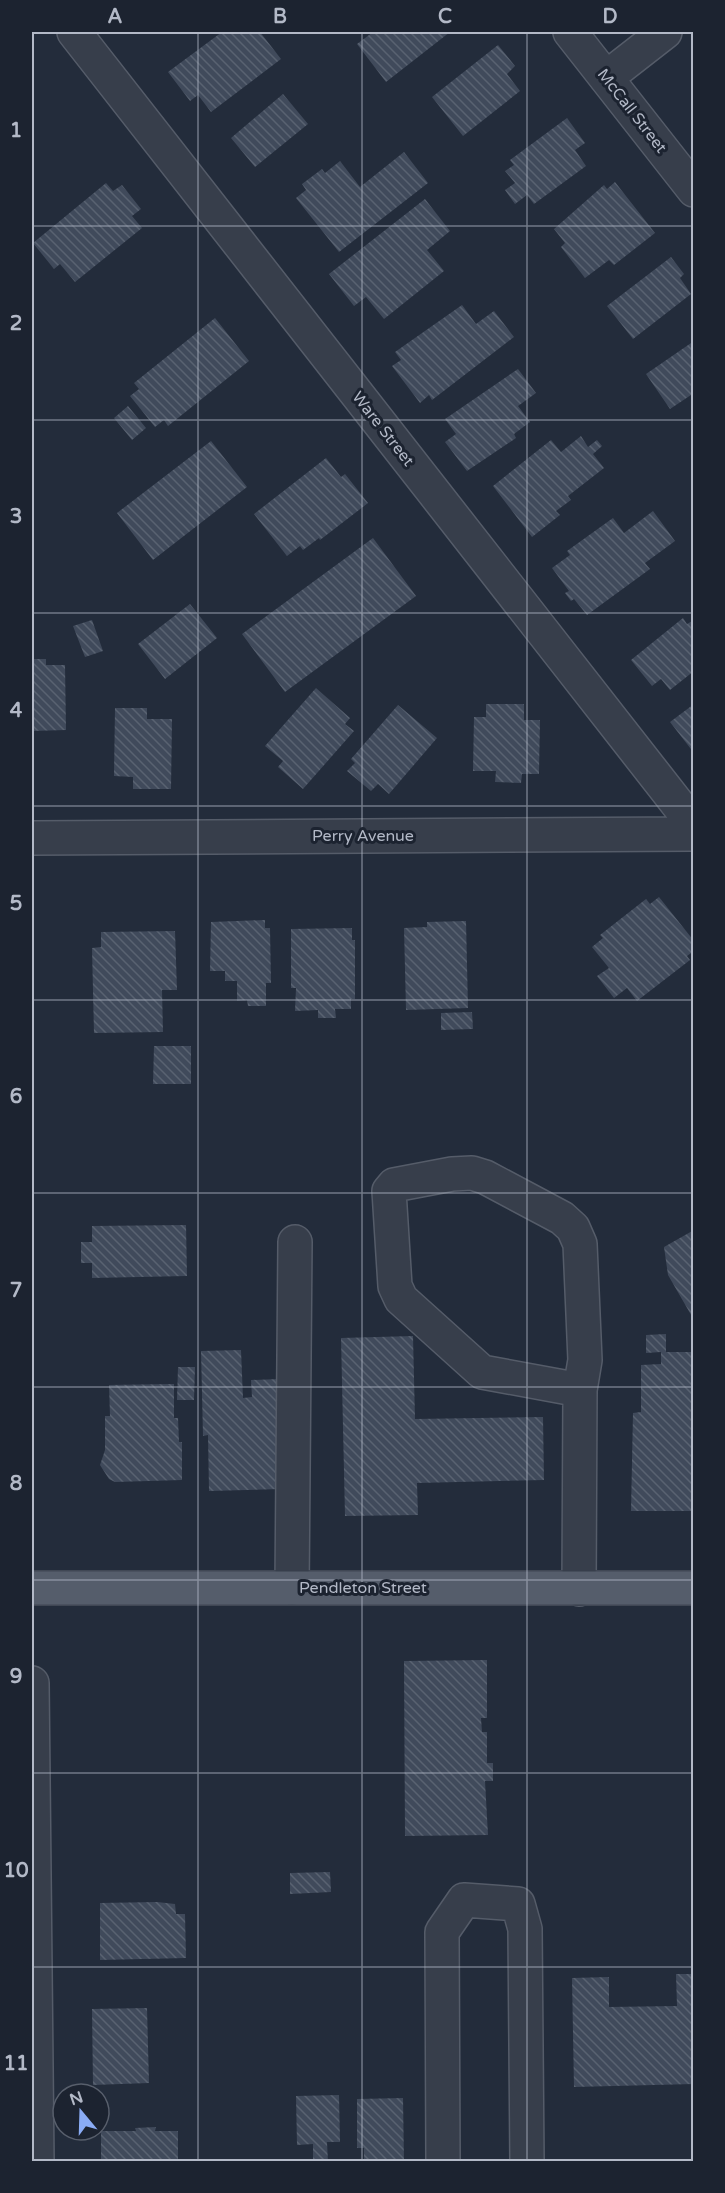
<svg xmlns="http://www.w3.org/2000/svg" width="725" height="2193" viewBox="0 0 725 2193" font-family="'Varela Round',sans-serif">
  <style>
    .building { fill: url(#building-back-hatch) }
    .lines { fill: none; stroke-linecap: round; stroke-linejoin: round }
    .minor-casing { stroke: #555c69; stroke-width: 36 }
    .major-casing { stroke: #404754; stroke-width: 36 }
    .minor { stroke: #373e4b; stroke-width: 33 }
    .major { stroke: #555d6b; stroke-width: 33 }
    .grid { fill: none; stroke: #b3b9c7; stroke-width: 1.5; stroke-opacity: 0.55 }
    .labels { text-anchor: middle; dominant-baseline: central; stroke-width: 6; stroke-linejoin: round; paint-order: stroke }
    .street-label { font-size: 16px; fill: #b3b9c7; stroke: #1c2330 }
    .neatline { fill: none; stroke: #b3b9c7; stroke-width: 2 }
    .grid-label { font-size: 20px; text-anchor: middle; font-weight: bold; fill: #b3b9c7 }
  </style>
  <defs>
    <pattern id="building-back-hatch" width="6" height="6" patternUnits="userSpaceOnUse" patternTransform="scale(1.5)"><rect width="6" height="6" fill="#404a5b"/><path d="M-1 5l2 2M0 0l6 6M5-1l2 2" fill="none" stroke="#596271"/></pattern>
  </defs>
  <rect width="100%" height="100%" fill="#232c3b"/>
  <!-- building -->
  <path class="building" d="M222,32H260L281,59L211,112L198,95L190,101L168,72Z
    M373,32H450L386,82L357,44Z
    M498,45L515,66L507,74L520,91L463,136L432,97Z
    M283,94L308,124L255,167L231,138Z
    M567,118L585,143L575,150L586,166L534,204L527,195L515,204L505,190L515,183L505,171L514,165L510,160Z
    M404,152L428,183L339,252L296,198L306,190L302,184L322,169L325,173L340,161L360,187Z
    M615,182L655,233L614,265L609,260L585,278L561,247L565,243L554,229L604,185L607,189Z
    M106,183L113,191L122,185L141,209L132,216L142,228L75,282L60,264L54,269L33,243Z
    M425,199L450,231L427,250L444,271L384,319L366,297L354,306L329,274Z
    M671,257L684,274L680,278L691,294L633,339L607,306Z
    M462,305L476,324L494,311L514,337L432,400L429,395L420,403L392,366L401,360L395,352Z
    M215,318L249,361L168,426L164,420L155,427L130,396L139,389L134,383Z
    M694,341V393L670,409L646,374Z
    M518,369L536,393L518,406L530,422L514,434L516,438L467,471L445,442L456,434L445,419Z
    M128,406L146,428L132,440L114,418Z
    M581,436L588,447L597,440L602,446L593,454L604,468L568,496L571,500L556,511L560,515L532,537L493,486L551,440L561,452Z
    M211,441L247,487L153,560L117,513Z
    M326,458L341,477L345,474L368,503L320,540L319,538L303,550L300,546L287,556L254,514Z
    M653,511L675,541L645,563L650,569L587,615L574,599L571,601L565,593L569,591L552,568L570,555L567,551L613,518L624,533Z
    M373,538L416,596L285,692L242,634Z
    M190,604L217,638L165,679L138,644Z
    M683,618L687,624L694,620V671L670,690L661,679L652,686L631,660Z
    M92,620L103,651L85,657L73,626Z
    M32,659H46V665H65L66,730L32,731Z
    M316,688L350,718L345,724L354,731L303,789L278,767L283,761L265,746Z
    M486,704H524V720H540L539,774H522L521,783L495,782L496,771H473L474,717H486Z
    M694,704V753L670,722Z
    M398,705L437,738L389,794L378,784L371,791L347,771L355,763L351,759Z
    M115,708H147V719H172L171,789H133V777L114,776Z
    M659,897L694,941V951L687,956L690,960L637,1001L627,988L614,998L597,976L609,968L592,947L603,938L600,935L646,899L650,904Z
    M265,920V928H270L271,983H266V1006H248L247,1000L237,1001V981H225V971H210L211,922Z
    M466,921L468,1008L406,1010L404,928L427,927V922Z
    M352,928V940H355V999H351V1009H335L336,1018H318V1010L295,1011L296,988H291V929Z
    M175,931L177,990H162L163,1032L94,1033L92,948L101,947V932Z
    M472,1012L473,1029L441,1030V1013Z
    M154,1046H191V1084H153Z
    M186,1225L187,1276L92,1278V1263H81V1242H92V1226Z
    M694,1230V1320L668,1275L664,1247Z
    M666,1334V1352H694V1511H631L633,1413L641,1412V1365L661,1364V1352L646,1353V1335Z
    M413,1336L415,1419L543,1417L544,1480L417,1483L418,1515L345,1516L341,1338Z
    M241,1350L243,1398L252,1397L251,1380L279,1379L282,1489L209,1491L208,1435L203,1436L201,1351Z
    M178,1367H195L194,1400H177Z
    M174,1384V1418H178L179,1442H182V1480L115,1482L109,1479L100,1465L105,1450V1416H110L109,1385Z
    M487,1660V1718H481L482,1732H487V1763H493V1781H485L488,1835L405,1836L404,1661Z
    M330,1872L331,1892L290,1894V1873Z
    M157,1902L175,1904L176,1914H185L186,1958L100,1960V1903Z
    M676,1974H694V2084L574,2087L572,1978L609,1977V2007L677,2006Z
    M147,2008L149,2083L93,2085L92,2009Z
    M339,2095L340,2142H327L328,2162H313V2144L297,2145L296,2096Z
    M403,2098L404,2162H364V2148H357V2099Z
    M156,2127L155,2131H178V2162H101V2131H136L135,2128Z"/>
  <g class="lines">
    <defs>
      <path id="minor" d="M74,32L694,825
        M570,32L694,190
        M606,78L665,32
        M32,838L694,834
        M292,1588L295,1242
        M579,1589L580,1390L585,1360L580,1244L573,1228L562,1218L485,1177L472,1173L452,1174L394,1185L389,1191L395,1286L401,1299L482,1372L580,1390
        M32,1683L37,2162
        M443,2162L442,1932L464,1900L518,1904L525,1929L527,2162"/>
      <path id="major" d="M32,1588H694"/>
    </defs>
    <!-- minor casing -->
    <use href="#minor" class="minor-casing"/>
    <!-- major casing -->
    <use href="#major" class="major-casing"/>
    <!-- minor -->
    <use href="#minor" class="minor"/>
    <!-- major -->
    <use href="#major" class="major"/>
  </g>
  <!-- grid -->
  <path class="grid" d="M198,32V2162M362,32V2162M527,32V2162M32,226H694M32,420H694M32,613H694M32,806H694M32,1000H694M32,1193H694M32,1387H694M32,1580H694M32,1773H694M32,1967H694"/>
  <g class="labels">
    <!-- street labels -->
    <g class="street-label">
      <text transform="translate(632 111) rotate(52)">McCall Street</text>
      <text transform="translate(383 429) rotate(52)">Ware Street</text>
      <text x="363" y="836">Perry Avenue</text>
      <text x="363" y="1588">Pendleton Street</text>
    </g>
  </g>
  <!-- border -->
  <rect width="725" height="2193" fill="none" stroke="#1c2330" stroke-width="66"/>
  <!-- north arrow -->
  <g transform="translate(81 2112) rotate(341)"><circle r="28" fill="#1c2330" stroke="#585f6c" stroke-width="1.5"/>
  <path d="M0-4.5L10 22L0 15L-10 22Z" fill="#8aacf5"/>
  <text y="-9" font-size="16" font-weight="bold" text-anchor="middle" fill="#b3b9c7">N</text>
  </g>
  <rect x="33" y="33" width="659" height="2127" class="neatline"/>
  <g class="grid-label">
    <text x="115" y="23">A</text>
    <text x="280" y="23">B</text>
    <text x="445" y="23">C</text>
    <text x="610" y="23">D</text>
    <text x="16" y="137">1</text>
    <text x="16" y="330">2</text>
    <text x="16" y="523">3</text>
    <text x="16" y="717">4</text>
    <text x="16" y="910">5</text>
    <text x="16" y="1103">6</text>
    <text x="16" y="1297">7</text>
    <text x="16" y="1490">8</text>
    <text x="16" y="1683">9</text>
    <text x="16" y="1877">10</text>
    <text x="16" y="2070">11</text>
  </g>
</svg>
